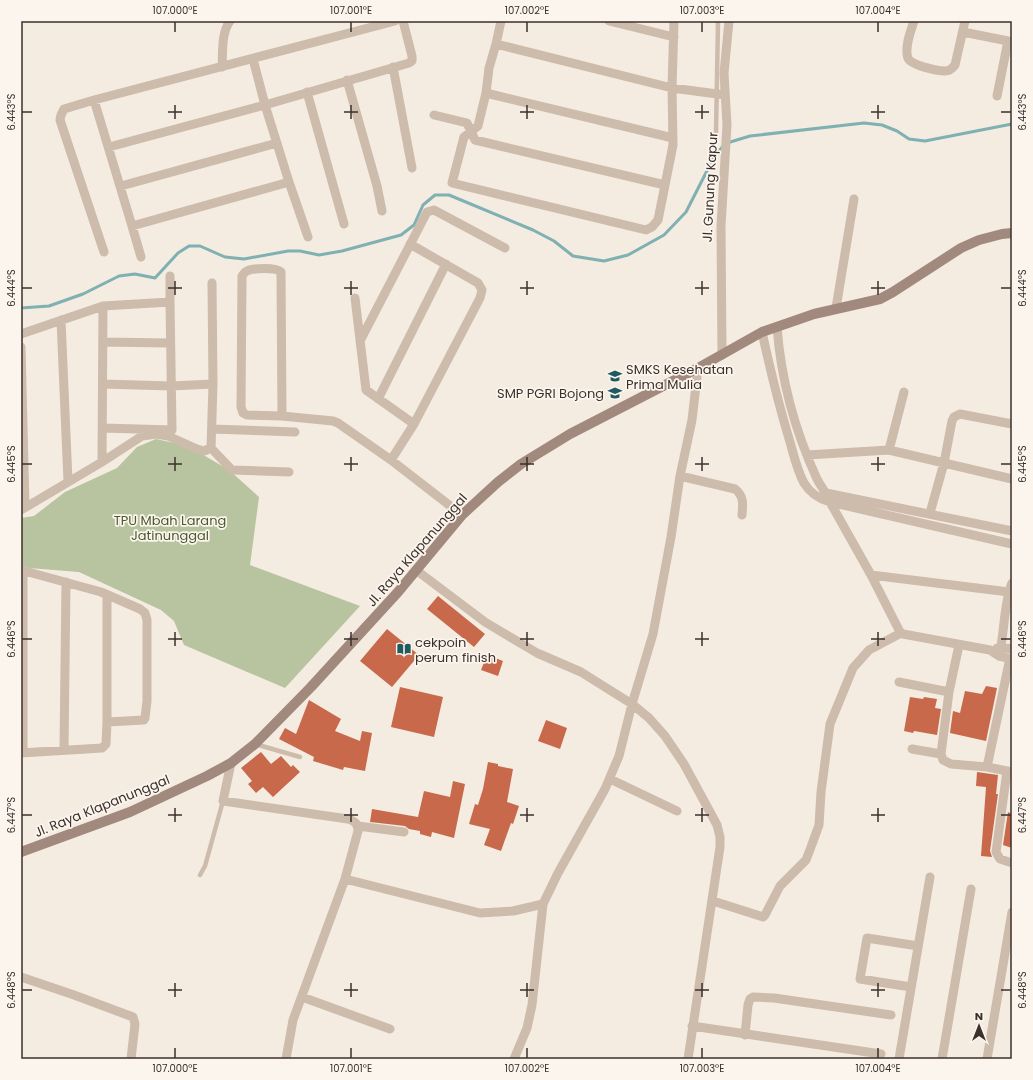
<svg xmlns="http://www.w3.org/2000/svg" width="1033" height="1080" viewBox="0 0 1033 1080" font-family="Poppins,sans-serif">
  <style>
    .green { fill: #b8c4a0 }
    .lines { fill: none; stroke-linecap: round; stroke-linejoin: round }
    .stream { stroke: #7fb0b2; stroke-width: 3 }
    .building { fill: #c8694b }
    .lane { stroke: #cdbbac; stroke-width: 4.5 }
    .street { stroke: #cdbbac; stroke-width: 9 }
    .secondary { stroke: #a18a7d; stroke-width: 10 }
    .ticks { fill: none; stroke: #3b302b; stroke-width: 1.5 }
    .labels { text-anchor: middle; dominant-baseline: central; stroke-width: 3.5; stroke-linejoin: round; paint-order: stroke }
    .street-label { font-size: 13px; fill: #3b302b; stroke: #fbf5ee }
    .poi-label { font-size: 13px; fill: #3b302b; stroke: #fbf5ee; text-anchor: start }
    .park-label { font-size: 13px; fill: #4a5a2e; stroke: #fbf5ee }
    .neatline { fill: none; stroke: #3b302b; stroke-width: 1.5 }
    .ticks-label { font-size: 10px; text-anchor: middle; fill: #3b302b }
  </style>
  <rect width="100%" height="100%" fill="#f4ebe1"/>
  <!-- green -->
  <path class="green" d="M156,439L188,446L229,470L259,497L250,565L360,606L285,688L184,645L174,621L161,610L79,572L29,568L21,565V518L34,516L65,492L117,468L137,447Z"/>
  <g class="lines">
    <!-- stream -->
    <path class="stream" d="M727,143L750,136L864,123L882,125L897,131L909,139L925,141L1012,124
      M21,308L49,306L83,294L119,276L135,274L155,278L178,253L189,246H200L225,257L244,259L288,251H300L319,255L342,251L401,235L414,225L423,205L435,195H449L533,230L554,241L573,256L604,261L628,255L664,235L686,212L713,159L723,146"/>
  </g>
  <!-- building -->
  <path class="building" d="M438,596L485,634L474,647L427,609Z
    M387,629L419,655L392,687L360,661Z
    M487,655L503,661L498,676L481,670Z
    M986,686L997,688L986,741L950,733L953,711L960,713L965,691L982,694Z
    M400,687L443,697L434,737L391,727Z
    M910,697L923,699L924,697L937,699L935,708L941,709L937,735L914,731L913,733L904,731Z
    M309,700L341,719L335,731L360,741L362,731L372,733L365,771L344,767L343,770L313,761L314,757L279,739L285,728L296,734Z
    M546,720L567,728L560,749L538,741Z
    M261,752L271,764L281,756L291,767L293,765L300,772L273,797L263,787L256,793L248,784L252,781L241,768Z
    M488,762L498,764V766L513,769L507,802L519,806L513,824L511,823L501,851L484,845L490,829L469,824L475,804L478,805L483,789Z
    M977,772L998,775L996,794H998L990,851L992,857L981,856L986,787L976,786Z
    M453,781L465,784L454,838L432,832L431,837L420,834V831L409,829L405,826L370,822L372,809L418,817L424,791L450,797Z
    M1008,812L1012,814V848L1003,845Z"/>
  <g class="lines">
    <!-- lane -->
    <path class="lane" d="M716,133L718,21
      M255,744L300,757
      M200,875L205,866L223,801"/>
    <!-- street -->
    <path class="street" d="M501,21L496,44L672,88L725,95
      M609,21L674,37
      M914,21C911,30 904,48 908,58C910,65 937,71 945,71C949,71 952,69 955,65L965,21
      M963,32L1008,41
      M496,44L489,68L486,93L478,126L464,137L452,183L646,230L652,227L658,220L673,145L672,88L674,21
      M222,67C223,52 221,33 230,21
      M393,67L412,168
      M347,80L377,186L382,211
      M307,92L344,224
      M486,93L673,138
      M997,96L1008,41L1012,42
      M94,100L132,226L289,182L265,105L253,59
      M434,115L467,123L475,140L665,185
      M109,147L265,105L409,63L412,61V56L403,21
      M289,182L308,237
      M121,186L277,143
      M132,226L141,257
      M104,252L60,120L61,115L64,109L94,100L395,21
      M170,276V302
      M212,283L213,384
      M355,298L366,390L414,424
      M836,308L854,199
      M61,320L68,481
      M777,327C781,379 795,431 817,479C821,487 827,493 830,502L871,575L900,632L903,634L990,650L999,656L1012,659
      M762,332C770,369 779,406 790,442C794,456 797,470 804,483C810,493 819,499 830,502L1012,544
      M21,334L103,306L170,302L172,430L103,428
      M360,341L427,212L434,210L505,248
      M103,342L170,343
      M21,347L25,507
      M722,355L721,226L727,125L724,73L729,21
      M103,384L171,386L213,384L211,448L232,470L289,472
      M378,399L446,264
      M282,416L281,272C276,267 253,268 247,271C244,272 244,274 242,276L241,407L243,413L247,415L282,416L333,421L338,423L391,460L462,515
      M212,429L295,432
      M889,450L904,392
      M807,455L889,450L1012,479
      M391,460L414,424L480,298L482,290L478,283L410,244
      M102,462L103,306
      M680,476L735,489C744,496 743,504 742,515
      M826,493L1012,531
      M21,510L102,462L142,436L156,434L168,436L197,449L204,451L211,448
      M930,513L944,463L952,421L954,417L960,414L1012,424
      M21,570L101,592L140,609L145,613L147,620V701L145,718L144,720L107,722L106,744L102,748L21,753
      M23,570V752
      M416,570L485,622L537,653L581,672L632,704L649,718L665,736L684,764L717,825L720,837V847L688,1059
      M871,575L1009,592
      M959,645L949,692L941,754L943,760L951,764L987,767L1012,772
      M997,648L1001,647L1012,649
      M999,656C1005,632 1003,606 1012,583
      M899,682L949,692
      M107,722V595
      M912,749L941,754
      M64,750L66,582
      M231,763L223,801L348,819C354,821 358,823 358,831L345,879L293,1020L286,1059
      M987,767L1010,658
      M1007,771L996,852L1000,859L1012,863
      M610,779L677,811
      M358,826L404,832
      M345,879L480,913L513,911L543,904
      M713,901L763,917L765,915L780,886L806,860L811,847L819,825L821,792L830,724L853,668L869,650L901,633
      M21,977L74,995L133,1017L135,1024L131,1059
      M911,987L860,979L867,938L918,946
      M302,997L390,1029
      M692,1026L881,1054
      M745,1035L748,1005L750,999L753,997L774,998L891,1015
      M514,1059L527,1028L532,1005L543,904L558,873L605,789L619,756L632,704L653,634L671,537L680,476L692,420L698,368
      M899,1059L930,877
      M942,1059L971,889
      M987,1059L1012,912"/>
    <!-- secondary -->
    <path class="secondary" d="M21,852L130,812L207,776L231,763L255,744L311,687L398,592L462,515L498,482L521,464L570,434L698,368L762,332L814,314L880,299L893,292L961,248L979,240L1002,234L1012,233"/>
  </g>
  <!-- ticks -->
  <path class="ticks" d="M175,22V32M351,22V32M527,22V32M702,22V32M878,22V32M175,105V119M351,105V119M527,105V119M702,105V119M878,105V119M22,112H32M168,112H182M344,112H358M520,112H534M695,112H709M871,112H885M1001,112H1011M175,281V295M351,281V295M527,281V295M702,281V295M878,281V295M22,288H32M168,288H182M344,288H358M520,288H534M695,288H709M871,288H885M1001,288H1011M175,457V471M351,457V471M527,457V471M702,457V471M878,457V471M22,464H32M168,464H182M344,464H358M520,464H534M695,464H709M871,464H885M1001,464H1011M175,632V646M351,632V646M527,632V646M702,632V646M878,632V646M22,639H32M168,639H182M344,639H358M520,639H534M695,639H709M871,639H885M1001,639H1011M175,808V822M351,808V822M527,808V822M702,808V822M878,808V822M22,815H32M168,815H182M344,815H358M520,815H534M695,815H709M871,815H885M1001,815H1011M175,983V997M351,983V997M527,983V997M702,983V997M878,983V997M22,990H32M168,990H182M344,990H358M520,990H534M695,990H709M871,990H885M1001,990H1011M175,1048V1058M351,1048V1058M527,1048V1058M702,1048V1058M878,1048V1058"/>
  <!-- icons -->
  <defs>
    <symbol id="school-bare" viewBox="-9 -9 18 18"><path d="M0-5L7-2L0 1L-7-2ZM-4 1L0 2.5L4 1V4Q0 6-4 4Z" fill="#1f5a5e" stroke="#fbf5ee" stroke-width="2.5" paint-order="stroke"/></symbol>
    <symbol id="library-bare" viewBox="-9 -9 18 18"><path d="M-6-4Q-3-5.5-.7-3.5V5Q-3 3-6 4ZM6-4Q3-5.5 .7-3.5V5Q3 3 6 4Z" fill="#1f5a5e" stroke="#fbf5ee" stroke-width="2.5" paint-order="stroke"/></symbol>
  </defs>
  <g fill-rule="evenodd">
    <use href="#school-bare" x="605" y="366" width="20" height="20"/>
    <use href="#school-bare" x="605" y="383" width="20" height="20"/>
    <use href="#library-bare" x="394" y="639" width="20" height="20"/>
  </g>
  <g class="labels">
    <!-- street labels -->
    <g class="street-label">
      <text transform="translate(710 187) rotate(-87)">Jl. Gunung Kapur</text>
      <text transform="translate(417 550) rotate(-49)">Jl. Raya Klapanunggal</text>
      <text transform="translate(102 806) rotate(-22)">Jl. Raya Klapanunggal</text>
    </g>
    <!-- poi labels -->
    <g class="poi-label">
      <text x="626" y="369">SMKS Kesehatan<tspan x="626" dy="15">Prima Mulia</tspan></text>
      <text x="604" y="393" text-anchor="end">SMP PGRI Bojong</text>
      <text x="415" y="642">cekpoin<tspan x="415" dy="15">perum finish</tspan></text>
    </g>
    <!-- park labels -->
    <g class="park-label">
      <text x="170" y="520">TPU Mbah Larang<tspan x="170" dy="15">Jatinunggal</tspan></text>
    </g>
  </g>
  <!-- border -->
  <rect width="1033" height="1080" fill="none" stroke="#fbf5ee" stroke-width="44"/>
  <!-- north arrow -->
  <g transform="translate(979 1026)" stroke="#fbf5ee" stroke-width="3" paint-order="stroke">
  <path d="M0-3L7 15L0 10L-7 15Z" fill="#3b302b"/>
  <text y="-6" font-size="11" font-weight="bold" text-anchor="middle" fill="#3b302b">N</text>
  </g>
  <rect x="22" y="22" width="989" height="1036" class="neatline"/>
  <g class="ticks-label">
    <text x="175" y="14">107.000°E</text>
    <text x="351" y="14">107.001°E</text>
    <text x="527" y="14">107.002°E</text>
    <text x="702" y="14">107.003°E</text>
    <text x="878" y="14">107.004°E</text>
    <text transform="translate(11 112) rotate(-90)" y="4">6.443°S</text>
    <text transform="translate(1022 112) rotate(-90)" y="4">6.443°S</text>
    <text transform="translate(11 288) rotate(-90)" y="4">6.444°S</text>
    <text transform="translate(1022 288) rotate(-90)" y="4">6.444°S</text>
    <text transform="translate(11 464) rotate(-90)" y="4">6.445°S</text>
    <text transform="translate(1022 464) rotate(-90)" y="4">6.445°S</text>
    <text transform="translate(11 639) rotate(-90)" y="4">6.446°S</text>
    <text transform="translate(1022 639) rotate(-90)" y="4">6.446°S</text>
    <text transform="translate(11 815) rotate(-90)" y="4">6.447°S</text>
    <text transform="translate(1022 815) rotate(-90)" y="4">6.447°S</text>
    <text transform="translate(11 990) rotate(-90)" y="4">6.448°S</text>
    <text transform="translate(1022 990) rotate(-90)" y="4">6.448°S</text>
    <text x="175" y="1072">107.000°E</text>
    <text x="351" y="1072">107.001°E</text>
    <text x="527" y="1072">107.002°E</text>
    <text x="702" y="1072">107.003°E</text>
    <text x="878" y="1072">107.004°E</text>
  </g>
</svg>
